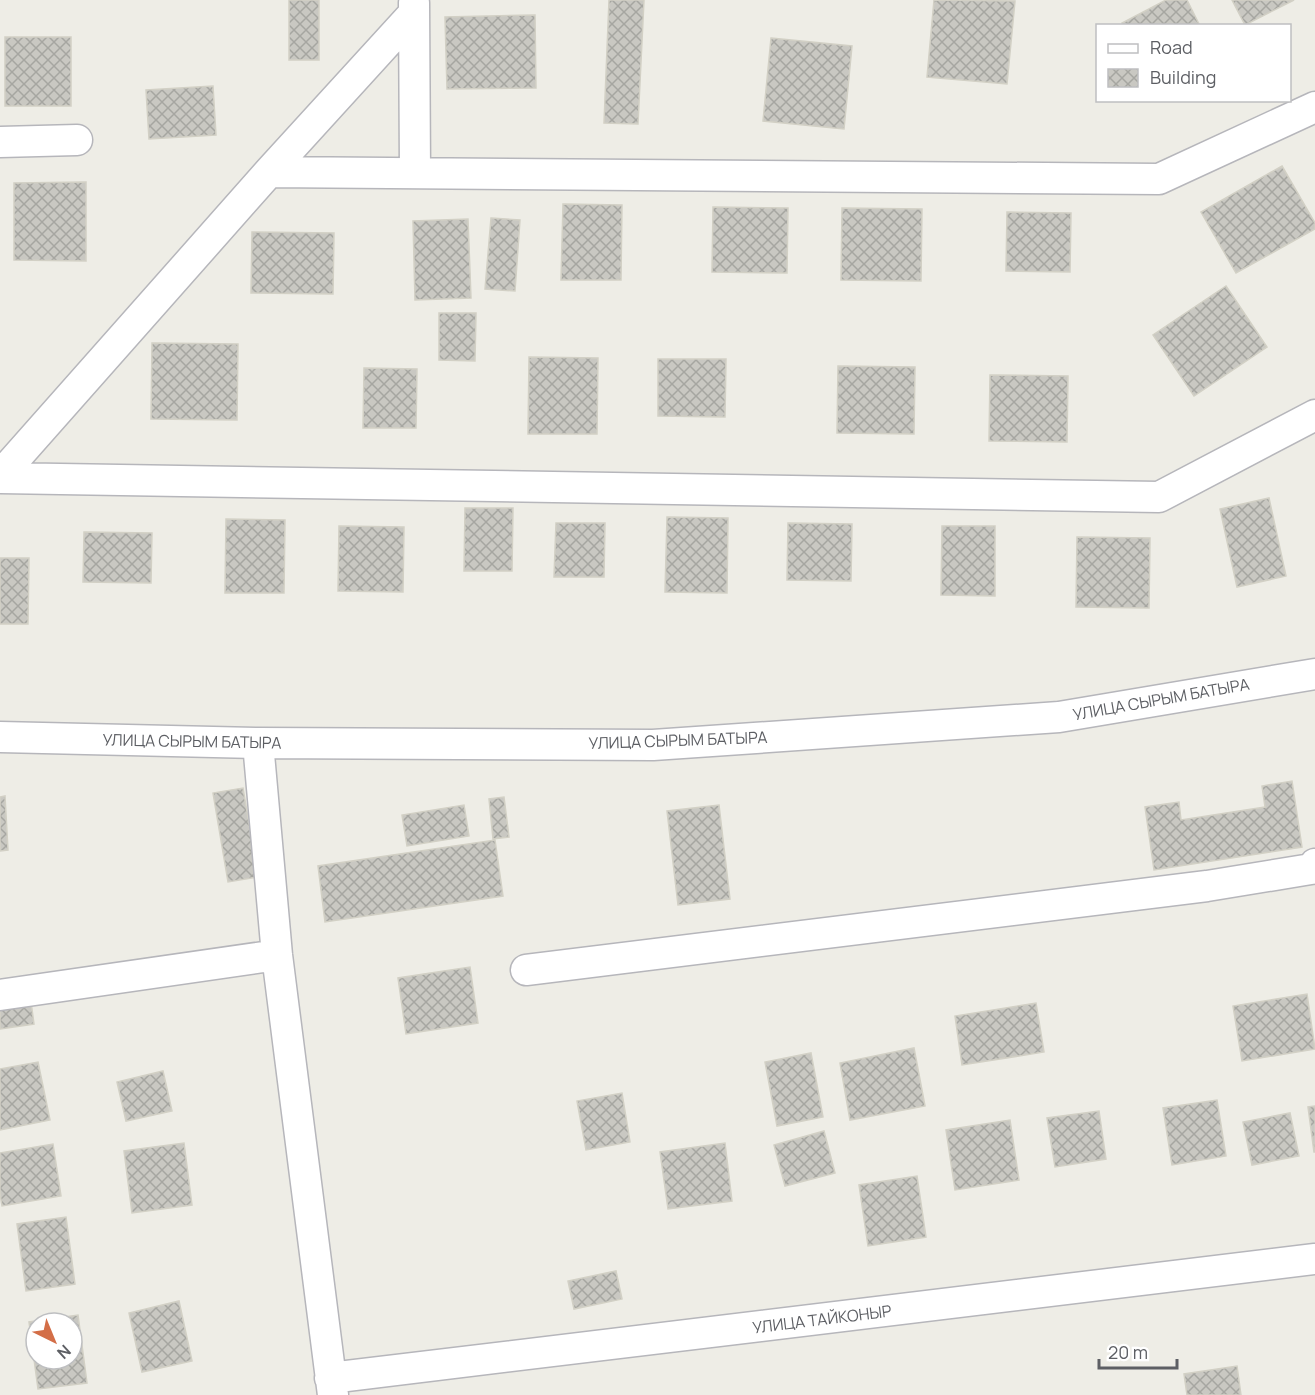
<svg xmlns="http://www.w3.org/2000/svg" width="1315" height="1395" viewBox="0 0 1315 1395" font-family="Manrope,sans-serif">
  <style>
    .building { fill: url(#building-cross-hatch); stroke: #d2d0c5; stroke-width: 1.5; fill-rule: evenodd }
    .lines { fill: none; stroke-linecap: round; stroke-linejoin: round }
    .minor-casing { stroke: #b6b6bb; stroke-width: 33 }
    .minor { stroke: #fff; stroke-width: 30 }
    .labels { text-anchor: middle; dominant-baseline: central; stroke-width: 5; stroke-linejoin: round; paint-order: stroke }
    .street-label { font-size: 16px; fill: #5d5f64; stroke: #fff }
  </style>
  <defs>
    <pattern id="building-cross-hatch" width="8" height="8" patternUnits="userSpaceOnUse" patternTransform="scale(1.5)"><rect width="8" height="8" fill="#c9c8c2"/><path d="M0 0l8 8M0 8l8-8" fill="none" stroke="#a6a6a1"/></pattern>
  </defs>
  <rect width="100%" height="100%" fill="#eeede6"/>
  <!-- building -->
  <path class="building" d="M289,0H319V60H289Z
    M609,0H644L638,124L604,123Z
    M934,0L1015,1L1007,84L927,77Z
    M1166,0H1187L1200,26H1124L1122,23Z
    M1232,0H1294L1245,25Z
    M535,15L536,88L447,89L445,17Z
    M5,37H71V106H5Z
    M771,38L852,46L844,129L763,121Z
    M213,86L216,135L149,139L146,90Z
    M1282,166L1315,223V229L1236,273L1201,212Z
    M86,182V261L14,260V183Z
    M563,204L622,205L621,280H561Z
    M713,207L788,208L787,273L712,272Z
    M842,208L922,209L921,281L841,280Z
    M1007,212L1071,213L1070,272L1006,271Z
    M491,218L520,220L515,291L485,289Z
    M468,219L471,298L415,300L413,221Z
    M252,232L334,233L333,294L251,293Z
    M1226,286L1267,347L1194,396L1153,335Z
    M439,313H476L475,361L439,360Z
    M152,343L238,344L237,420L151,419Z
    M529,357L598,358L597,434H528Z
    M658,359H726L725,417L658,416Z
    M838,366L915,367L914,434L837,433Z
    M364,368L417,369L416,428H363Z
    M990,375L1068,376L1067,442L989,441Z
    M1269,498L1286,576L1237,587L1220,509Z
    M465,508H513L512,571H464Z
    M667,517L728,518L727,593L665,592Z
    M226,519L285,520L284,593H225Z
    M556,523H605L604,577H554Z
    M788,523L852,524L851,581L787,580Z
    M339,526L404,527L403,592L338,591Z
    M942,526H995V596L941,595Z
    M84,532L152,533L151,583L83,582Z
    M1077,537L1150,538L1149,608L1076,607Z
    M0,558H29L28,624H0Z
    M1292,781L1302,847L1154,870L1145,807L1179,802L1181,820L1265,807L1262,786Z
    M243,788L258,877L228,882L213,793Z
    M5,796L8,850L0,851V797Z
    M504,797L509,837L493,839L489,799Z
    M464,805L469,836L407,846L402,815Z
    M719,805L730,899L678,905L667,811Z
    M495,840L503,896L325,922L318,866Z
    M470,967L478,1023L406,1034L398,978Z
    M1307,994L1315,1049L1242,1061L1233,1006Z
    M31,1002L34,1024L0,1029V1007Z
    M1036,1003L1044,1052L962,1065L955,1016Z
    M914,1048L925,1106L850,1120L840,1063Z
    M811,1053L823,1117L777,1126L765,1062Z
    M38,1062L50,1120L0,1130V1069Z
    M163,1071L172,1111L126,1121L117,1082Z
    M622,1093L630,1142L586,1150L577,1101Z
    M1217,1100L1226,1156L1172,1165L1163,1108Z
    M1315,1106V1152H1314L1308,1107Z
    M1099,1111L1106,1159L1055,1167L1047,1118Z
    M1290,1113L1299,1156L1252,1165L1243,1122Z
    M1010,1120L1019,1180L955,1190L946,1130Z
    M824,1131L835,1173L785,1186L774,1145Z
    M184,1143L192,1205L132,1213L124,1151Z
    M725,1143L732,1201L668,1209L660,1152Z
    M53,1144L61,1196L2,1206L0,1194V1153Z
    M917,1176L926,1237L868,1246L859,1185Z
    M66,1217L75,1284L26,1291L17,1224Z
    M616,1271L622,1299L574,1309L568,1281Z
    M179,1301L192,1361L142,1372L129,1313Z
    M78,1315L87,1383L38,1389L29,1322ZM36,1323H72V1359H36Z
    M1237,1366L1241,1395H1187L1184,1374Z"/>
  <g class="lines">
    <defs>
      <path id="minor" d="M414,3L415,172
        M0,142L77,140
        M269,172L1159,179L1315,107
        M0,476L269,172L414,13
        M0,478L1159,497L1315,415
        M0,737L258,743L653,745L1059,717L1315,674
        M258,743L277,955L333,1395
        M526,970L1207,886L1311,869L1315,864
        M0,995L277,955
        M330,1378L1315,1259"/>
    </defs>
    <!-- minor casing -->
    <use href="#minor" class="minor-casing"/>
    <!-- minor -->
    <use href="#minor" class="minor"/>
  </g>
  <g class="labels">
    <!-- street labels -->
    <g class="street-label">
      <text transform="translate(1161 699) rotate(-10)">УЛИЦА СЫРЫМ БАТЫРА</text>
      <text transform="translate(678 740) rotate(-2)">УЛИЦА СЫРЫМ БАТЫРА</text>
      <text transform="translate(192 741) rotate(1)">УЛИЦА СЫРЫМ БАТЫРА</text>
      <text transform="translate(822 1319) rotate(-7)">УЛИЦА ТАЙКОНЫР</text>
    </g>
  </g>
  <!-- legend -->
  <rect x="1096" y="24" width="195" height="78" fill="#ffffff" stroke="#bebfc1" stroke-width="1.5"/>
  <rect x="1108" y="44" width="30" height="9" fill="#ffffff" stroke="#bebfc1" stroke-width="1.5"/>
  <text x="1150" y="54" font-size="18" fill="#5d5f64">Road</text>
  <rect x="1108" y="69" width="30" height="18" fill="url(#building-cross-hatch)" stroke="#bebfc1" stroke-width="1.5"/>
  <text x="1150" y="84" font-size="18" fill="#5d5f64">Building</text>
  <!-- north arrow -->
  <g transform="translate(54 1341) rotate(137)"><circle r="28" fill="#ffffff" stroke="#bebfc1" stroke-width="1.5"/>
  <path d="M0-4.5L10 22L0 15L-10 22Z" fill="#d36e47"/>
  <text y="-9" font-size="16" font-weight="bold" text-anchor="middle" fill="#5d5f64">N</text>
  </g>
  <!-- scale -->
  <path d="M1099 1359v9h78v-9" fill="none" stroke="#5d5f64" stroke-width="3"/>
  <text x="1108" y="1359" font-size="18" fill="#5d5f64" stroke="#ffffff" stroke-width="4.5" paint-order="stroke">20 m</text>
</svg>
